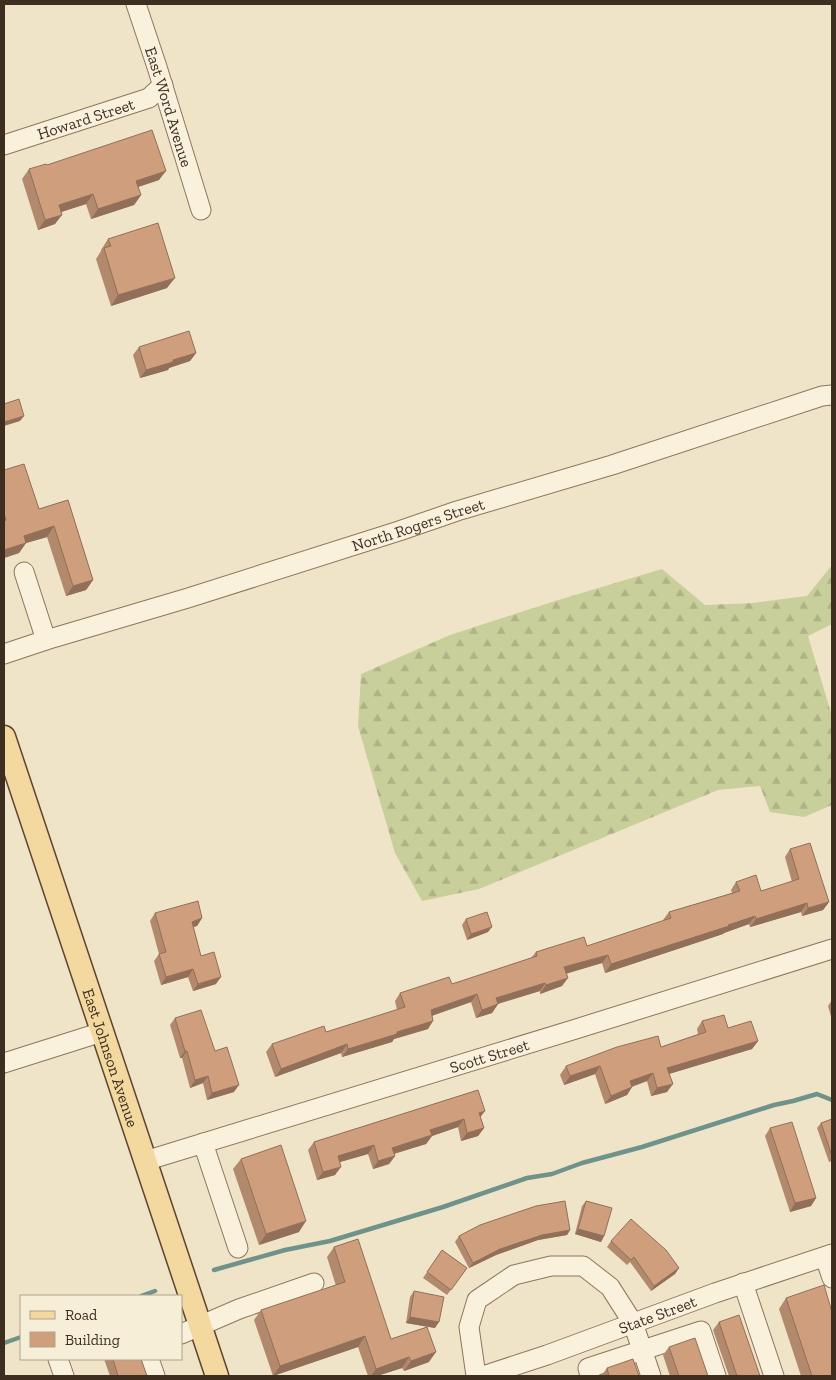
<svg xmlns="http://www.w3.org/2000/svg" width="836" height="1380" viewBox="0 0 836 1380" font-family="'Zilla Slab',serif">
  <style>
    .forest { fill: url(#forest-firs) }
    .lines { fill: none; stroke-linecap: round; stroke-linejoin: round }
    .stream { stroke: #6f938a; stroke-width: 4.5 }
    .minor-casing { stroke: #8d765c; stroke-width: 21 }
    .major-casing { stroke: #5b4430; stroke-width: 25 }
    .minor { stroke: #faf1dc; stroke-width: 19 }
    .major { stroke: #f3d9a0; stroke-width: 22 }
    .wall { fill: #b2896c }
    .shaded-wall { fill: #916f58 }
    .building { fill: #cf9f7d; stroke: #916f58 }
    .labels { text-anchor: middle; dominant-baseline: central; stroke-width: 4.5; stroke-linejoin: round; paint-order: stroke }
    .street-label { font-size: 16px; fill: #3d2e20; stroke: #f7eed8 }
  </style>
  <defs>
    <pattern id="forest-firs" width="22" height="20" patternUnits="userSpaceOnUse" patternTransform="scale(1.25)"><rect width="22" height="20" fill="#c9cf9b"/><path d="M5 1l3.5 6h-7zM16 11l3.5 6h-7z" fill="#aeb285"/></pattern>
  </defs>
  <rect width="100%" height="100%" fill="#f0e4c8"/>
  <!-- forest -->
  <path class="forest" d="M832,565V624L808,636L832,716V805L804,817L770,812L760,786L718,790L479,889L422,901L395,853L358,726L361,674L450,635L555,601L662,569L705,605L753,603L807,596Z"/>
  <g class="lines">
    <!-- stream -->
    <path class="stream" d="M214,1270L285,1250L330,1241L443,1207L527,1178L552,1174L582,1163L642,1147L774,1105L793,1101L817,1094L832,1100
      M141,1296L155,1291
      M4,1343L21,1337"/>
    <defs>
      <g id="minor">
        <path id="s1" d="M136,4L157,67L201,210"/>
        <path id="s2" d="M4,145L149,98L163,85"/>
        <path d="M24,572L46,640"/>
        <path id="s3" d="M4,654L46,640L188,598L399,531L457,511L612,465L822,396L832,395"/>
        <path d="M4,1063L102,1032"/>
        <path d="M203,1143L238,1248"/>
        <path id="s4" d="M145,1161L576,1029L832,949"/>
        <path d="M825,1257L832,1278"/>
        <path d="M743,1283L774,1376"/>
        <path d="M181,1334L239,1309L314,1283"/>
        <path d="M58,1359L64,1376"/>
        <path d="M149,1359L155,1376"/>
        <path d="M476,1376L469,1327L477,1300L514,1275L551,1266H583L610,1287L633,1323L651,1376"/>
        <path id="s5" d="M483,1376L547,1355L715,1293L832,1254"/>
        <path d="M590,1376L588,1368L701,1331L716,1376"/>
      </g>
      <g id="major">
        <path id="s6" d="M4,737L217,1376"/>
      </g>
    </defs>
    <!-- minor casing -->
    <use href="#minor" class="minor-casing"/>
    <!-- major casing -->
    <use href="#major" class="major-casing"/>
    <!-- minor -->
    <use href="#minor" class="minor"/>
    <!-- major -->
    <use href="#major" class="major"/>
  </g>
  <!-- wall -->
  <path class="wall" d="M47,165L159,180L138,187L141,195L134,205L91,219L86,204L61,212L55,224L38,230L22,179L29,169Z
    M108,239L167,288L111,306L96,259L101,251V250Z
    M139,347L196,353L190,361L169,368L168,370L140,378L133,355Z
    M4,470L39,509L68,500L93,580L86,590L66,596L47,537L26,543L19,553L4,558Z
    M790,849L829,902L823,910L802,916L801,912L750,927L749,924L724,933L723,934L605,973L602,963L566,973L562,986L540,994V991L498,1004L492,1013L476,1018L471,1002L432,1016L428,1029L394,1039L392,1042L342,1057L341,1053L275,1077L266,1052L272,1044L326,1032L397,1010L395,1001L400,993L452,984L531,958L536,952L587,946L664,921L663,920L669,912L732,893L731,890L736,882L761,891L792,882L785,857Z
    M155,913L202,918L197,926L193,927L201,956L216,984L193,991L188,977L161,985L154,961L159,954L150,921Z
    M466,919L488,932L467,940L462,925Z
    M832,1000V1020L828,1006Z
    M175,1018L215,1051L234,1092L207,1100L203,1083L190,1088L182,1058H180L170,1025Z
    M702,1021L728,1028L758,1041L752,1049L669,1074L667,1092L651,1096L647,1081L632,1087L627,1095L605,1104L595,1074L564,1085L560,1075L566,1066L661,1047L698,1034L697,1029Z
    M478,1090L481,1118L484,1128L478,1136L461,1141L458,1127L432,1136L426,1144L394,1154L395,1156L389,1164L373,1169L368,1154L340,1162L335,1175L317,1180L308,1150L314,1142Z
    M832,1119V1161L829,1162L817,1128L821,1123Z
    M770,1128L816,1198L811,1206L790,1212L765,1136Z
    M241,1159L299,1232L259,1245L233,1169Z
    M586,1201L604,1236L601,1242L575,1234L582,1206Z
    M570,1230L567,1235L538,1240L496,1255L469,1268L455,1242L459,1236Z
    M611,1241L679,1268L675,1274L651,1291L630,1262L627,1265L607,1247Z
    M334,1247L391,1339L429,1362L404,1371L402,1368L377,1376H368L358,1347L273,1376L254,1320L261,1310L336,1286L327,1257Z
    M442,1250L467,1268L447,1295L423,1278Z
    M414,1291L435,1328L406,1323L410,1297Z
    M786,1298L832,1376H801L779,1309Z
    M719,1322L760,1376H729L713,1330Z
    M669,1347L708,1376H670L663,1355Z
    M104,1359H141L147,1376H110Z
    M607,1368L639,1376H601Z"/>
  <!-- shaded-wall -->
  <path class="shaded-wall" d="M166,171L159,180L129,190L136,181Z
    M93,194L86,204L52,215L59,205Z
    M141,195L134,205L91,219L98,209Z
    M62,215L55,224L38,230L45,220Z
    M175,278L167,288L111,306L118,295Z
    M196,353L190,361L169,368L168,370L140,378L146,370L173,360Z
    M24,416L20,421L4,426V422Z
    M54,526L47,537L26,543L19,553L4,558V550L24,536Z
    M93,580L86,590L66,596L73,586Z
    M829,902L823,910L802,916L808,908Z
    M807,903L801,912L750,927L756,919Z
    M755,916L749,924L724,933L723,934L605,973L611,964Z
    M202,918L197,926L187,929L192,922Z
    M492,927L488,932L467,940L471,934Z
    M608,955L602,963L559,976L564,967Z
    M193,969L188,977L161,985L166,977Z
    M221,977L216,984L193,991L198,984Z
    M568,978L562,986L540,994L546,985Z
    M545,983L540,991L490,1006L496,998Z
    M477,994L471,1002L425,1018L431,1010Z
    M498,1004L492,1013L476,1018L482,1010Z
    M433,1021L428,1029L394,1039L392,1042L342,1057L348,1049L397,1032Z
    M758,1041L752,1049L662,1076L667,1068Z
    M347,1044L341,1053L275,1077L281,1069Z
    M185,1051H187L182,1058H180Z
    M600,1066L595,1074L564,1085L570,1076Z
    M653,1073L647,1081L624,1089L630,1081Z
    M208,1076L203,1083L190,1088L195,1080Z
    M673,1084L667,1092L651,1096L657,1088Z
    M239,1085L234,1092L207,1100L212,1093Z
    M632,1087L627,1095L605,1104L611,1096Z
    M485,1111L479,1119V1113Z
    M464,1119L458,1127L432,1136L426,1144L386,1156L392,1148L430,1130Z
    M484,1128L478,1136L461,1141L467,1133Z
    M374,1145L368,1154L333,1164L338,1156Z
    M395,1156L389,1164L373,1169L378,1161Z
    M341,1167L335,1175L317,1180L323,1172Z
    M816,1198L811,1206L790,1212L795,1203Z
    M306,1221L299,1232L259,1245L266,1234Z
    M578,1229L604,1236L601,1242L575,1234Z
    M570,1230L567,1235L538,1240L496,1255L469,1268L473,1263L500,1249L542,1235Z
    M679,1268L675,1274L651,1291L654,1286Z
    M410,1317L439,1322L435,1328L406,1323Z
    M365,1336L358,1347L273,1376L280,1366Z
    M436,1352L429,1362L404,1371L411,1361Z
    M409,1357L402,1368L377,1376H371L376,1369Z"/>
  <!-- building -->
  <path class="building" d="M152,130L166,171L136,181L141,195L98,209L93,194L59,205L62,215L45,220L29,169L46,164L47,165Z
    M158,223L175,278L118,295L104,248L111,246L108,239Z
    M189,331L196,353L173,360V362L146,370L139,347Z
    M19,399L24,416L4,422V404Z
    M24,464L39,509L68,500L93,580L73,586L54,526L24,536L26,543L4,550V521L6,520L4,513V470Z
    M810,843L829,902L808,908L807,903L756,919L755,916L728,925L729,926L611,964L608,955L564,967L568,978L546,985L545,983L496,998L498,1004L482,1010L477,994L431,1010L433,1021L397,1032V1034L348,1049L347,1044L281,1069L272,1044L324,1026L326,1032L405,1007L400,993L449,977L452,984L537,956L536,952L584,937L587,946L671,918L669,912L740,891L736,882L756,875L761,891L799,879L790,849Z
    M198,901L202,918L192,922L201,956L214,952L221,977L198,984L193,969L166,977L159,954L166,952L155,913Z
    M487,912L492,927L471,934L466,919Z
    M201,1010L215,1051L227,1047L239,1085L212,1093L208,1076L195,1080L187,1051H185L175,1018Z
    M724,1015L728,1028L751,1021L758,1041L667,1068L673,1084L657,1088L653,1073L630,1081L632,1087L611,1096L600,1066L570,1076L566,1066L617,1047L658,1036L661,1047L706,1032L702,1021Z
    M478,1090L485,1111L479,1113L484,1128L467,1133L464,1119L430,1130L432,1135L392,1148L395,1156L378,1161L374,1145L338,1156L341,1167L323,1172L314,1142Z
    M832,1119V1156L821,1123Z
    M792,1122L816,1198L795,1203L770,1128Z
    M281,1145L306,1221L266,1234L241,1159Z
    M565,1201L570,1230L542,1235L500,1249L473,1263L459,1236L480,1225L536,1206Z
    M586,1201L612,1208L604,1236L578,1229Z
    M631,1219L666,1250L679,1268L654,1286L634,1257L631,1260L611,1241Z
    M358,1239L391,1339L427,1327L436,1352L411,1361L409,1357L376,1369L365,1336L280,1366L261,1310L345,1282L334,1247Z
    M442,1250L467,1268L451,1290L427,1272Z
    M824,1285L832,1312V1376H812L786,1298Z
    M414,1291L444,1297L439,1322L410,1317Z
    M739,1315L760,1376H737L719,1322Z
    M695,1338L708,1376H679L669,1347Z
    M113,1359H141L147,1376H118Z
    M633,1359L639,1376H609L607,1368Z"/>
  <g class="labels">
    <!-- street labels -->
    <g class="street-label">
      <text stroke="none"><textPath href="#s1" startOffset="108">East Word Avenue</textPath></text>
      <text stroke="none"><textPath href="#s2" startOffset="86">Howard Street</textPath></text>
      <text stroke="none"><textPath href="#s3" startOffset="434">North Rogers Street</textPath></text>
      <text stroke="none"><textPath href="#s4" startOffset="360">Scott Street</textPath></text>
      <text stroke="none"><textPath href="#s6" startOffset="338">East Johnson Avenue</textPath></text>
      <text stroke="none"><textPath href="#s5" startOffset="185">State Street</textPath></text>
    </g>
  </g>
  <!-- border -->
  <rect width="836" height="1380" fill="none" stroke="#3d2e20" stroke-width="10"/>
  <!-- legend -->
  <rect x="20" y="1295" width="162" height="65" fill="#f7eed8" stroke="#ada18e"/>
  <rect x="30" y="1311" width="25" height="8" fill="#f3d9a0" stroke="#ada18e"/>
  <text x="65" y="1320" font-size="15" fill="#3d2e20">Road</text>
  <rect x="30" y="1332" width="25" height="15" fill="#cf9f7d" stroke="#ada18e"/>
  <text x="65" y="1345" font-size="15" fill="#3d2e20">Building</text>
</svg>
